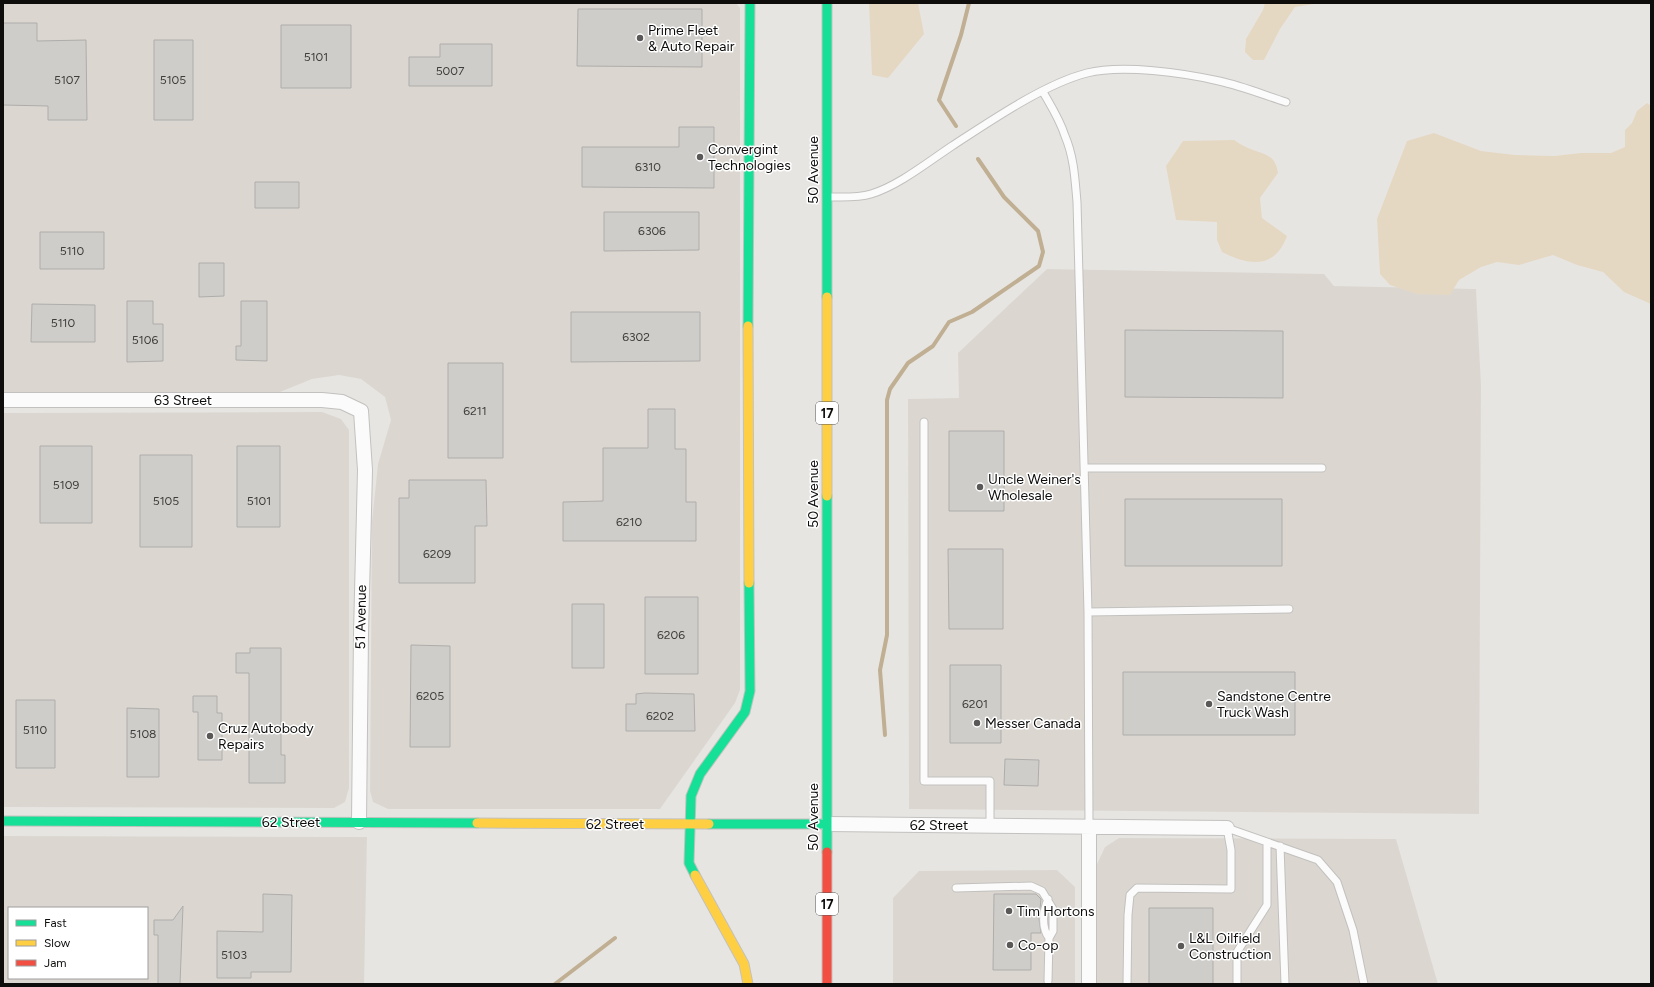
<svg xmlns="http://www.w3.org/2000/svg" width="1654" height="987" viewBox="0 0 1654 987" font-family="Figtree,sans-serif">
  <style>
    .built { fill: #dbd7d0; fill-rule: evenodd }
    .green { fill: #e5d8c2 }
    .lines { fill: none; stroke-linecap: round; stroke-linejoin: round }
    .stream { stroke: #c0af92; stroke-width: 4 }
    .building { fill: #cecdca; stroke: #aeadab }
    .lane-casing { stroke: #c2c1bf; stroke-width: 9 }
    .street-casing { stroke: #c2c1bf; stroke-width: 16 }
    .fast-casing { stroke: #c2c1bf; stroke-width: 11 }
    .slow-casing { stroke: #c2c1bf; stroke-width: 11 }
    .jam-casing { stroke: #c2c1bf; stroke-width: 11 }
    .lane { stroke: #fbfbfb; stroke-width: 7 }
    .street { stroke: #fbfbfb; stroke-width: 14 }
    .fast { stroke: #16e098; stroke-width: 9 }
    .slow { stroke: #ffcf43; stroke-width: 9 }
    .jam { stroke: #f24e42; stroke-width: 9 }
    .poi-dot { fill: #5a5957; stroke: #fff; stroke-width: 1.5 }
    .labels { text-anchor: middle; dominant-baseline: central; stroke-width: 3; stroke-linejoin: round; paint-order: stroke }
    .number-label { font-size: 12px; fill: #3f3e3c }
    .shield { fill: #fff; stroke: #565655; stroke-width: 1 }
    .shield-label { font-size: 13px; font-weight: bold; fill: #0e0d0c }
    .poi-label { font-size: 14px; fill: #0e0d0c; stroke: #fff; text-anchor: start }
    .street-label { font-size: 14px; fill: #0e0d0c; stroke: #fff }
  </style>
  <rect width="100%" height="100%" fill="#e7e5e2"/>
  <!-- built -->
  <path class="built" d="M3,3H736L740,8V690L735,703L660,809H388L373,802L370,791L372,522L378,464L391,420L385,397L361,379L339,375L312,379L275,394L3,392Z
    M1047,269L1324,274L1334,286L1476,289L1481,385L1479,814L909,809L908,399L959,398L958,353Z
    M322,412L341,419L349,430V788L345,802L334,808L3,807V413Z
    M3,836L367,837L364,984H3ZM9,908H147V978H9Z
    M1119,838L1396,839L1438,984H1097V864L1105,847Z
    M1057,870L1075,887V984H893V898L919,871Z"/>
  <!-- green -->
  <path class="green" d="M869,3H918L924,34L888,78L872,75Z
    M1265,3H1320L1295,7L1280,29L1264,60H1253L1245,52L1246,39L1263,10Z
    M1647,103L1651,106V304L1624,292L1603,272L1577,265L1553,255L1519,265L1497,262L1481,267L1459,280L1450,295L1417,294L1390,285L1380,274L1377,219L1407,141L1434,133L1481,151L1515,155L1554,156L1581,153H1611L1625,147V130L1632,123L1637,111Z
    M1234,140C1239,143 1243,146 1248,148C1264,155 1275,153 1278,173L1260,198L1262,218L1287,236C1275,269 1249,266 1222,252L1217,240V222L1176,220L1166,166L1183,141Z"/>
  <g class="lines">
    <!-- stream -->
    <path class="stream" d="M956,126L939,100L961,35L969,3
      M885,735L880,670L887,635V400L890,389L908,363L933,346L949,322L972,312L1039,266L1043,252L1038,231L1004,197L978,159
      M555,984L615,938"/>
  </g>
  <!-- building -->
  <path class="building" d="M578,9H702V67L577,66Z
    M3,23H37V41L86,40L87,120H48V106L3,105Z
    M281,25H351V88H281Z
    M154,40H193V120H154Z
    M440,44H492V86H409V57H440Z
    M679,127H714V188L582,187V147H679Z
    M255,182H299V208H255Z
    M604,212H699V250L604,251Z
    M40,232H104V269H40Z
    M199,263H224V296L199,297Z
    M127,301H153V324H163V361L127,362Z
    M241,301H267V361L236,360V346H241Z
    M32,304L95,305V342H31Z
    M571,312H700V361L571,362Z
    M1125,330L1283,331V398L1125,397Z
    M448,363H503V458H448Z
    M648,409H675V449H686V502H696V541H563V502L603,501V448H648Z
    M949,431H1004V511H949Z
    M40,446H92V523H40Z
    M237,446H280V527H237Z
    M140,455H192V547H140Z
    M409,480H486L487,526H475V583H399V498H409Z
    M1125,499H1282V566H1125Z
    M948,549H1003V629H949Z
    M645,597H698V674H645Z
    M572,604H604V668H572Z
    M411,645L450,646V747H410Z
    M250,648H281V755H285V783H249V673H236V653H250Z
    M950,665H1001V743H950Z
    M1123,672H1295V735H1123Z
    M645,693L694,694L695,731H626V704H636V694Z
    M193,696H217V713H222V760H198V712H193Z
    M16,700H55V768H16Z
    M127,708L159,709V777H127Z
    M1005,759L1039,760L1038,786L1004,785Z
    M263,894L292,895L291,972H251V978H217V931L263,932Z
    M994,894H1036L1041,899L1039,919L1041,933H1031V970H993Z
    M183,906L180,984H158V935H154V920H173Z
    M1149,908H1213V984H1149Z"/>
  <g class="lines">
    <defs>
      <path id="lane" d="M1043,92C1051,106 1060,120 1065,136C1074,157 1075,179 1077,202L1088,612L1089,826
        M829,197C843,197 858,198 871,194C898,186 928,162 952,146C989,122 1044,84 1087,73C1122,64 1184,73 1219,81C1242,86 1264,95 1286,102
        M924,422V781H990V825
        M1085,468H1322
        M1088,612L1289,609
        M1280,846L1285,984
        M956,888L1031,886L1042,891L1053,909V931L1049,938L1048,981
        M1048,899C1043,911 1041,927 1049,938
        M1127,984L1128,915L1130,895L1137,888L1231,889V850L1227,828L1318,860L1337,882L1353,930L1364,984
        M1237,984V952L1267,905V842"/>
      <path id="street" d="M3,400H322L342,402L361,411L365,470L361,634L359,822
        M827,824L1227,828
        M1089,826V984"/>
      <path id="fast" d="M827,3V297
        M748,326L750,3
        M827,496V852
        M3,821L477,823
        M709,824H827
        M695,875L689,863L691,796L700,774L745,712L750,691L749,583"/>
      <path id="slow" d="M827,297V496
        M748,326L749,583
        M477,823L709,824
        M695,875L744,964L748,984"/>
      <path id="jam" d="M827,852V984"/>
    </defs>
    <!-- lane casing -->
    <use href="#lane" class="lane-casing"/>
    <!-- street casing -->
    <use href="#street" class="street-casing"/>
    <!-- fast casing -->
    <use href="#fast" class="fast-casing"/>
    <!-- slow casing -->
    <use href="#slow" class="slow-casing"/>
    <!-- jam casing -->
    <use href="#jam" class="jam-casing"/>
    <!-- lane -->
    <use href="#lane" class="lane"/>
    <!-- street -->
    <use href="#street" class="street"/>
    <!-- fast -->
    <use href="#fast" class="fast"/>
    <!-- slow -->
    <use href="#slow" class="slow"/>
    <!-- jam -->
    <use href="#jam" class="jam"/>
  </g>
  <!-- markers -->
  <g class="poi-dot">
    <circle cx="640" cy="38" r="4"/>
    <circle cx="700" cy="157" r="4"/>
    <circle cx="980" cy="487" r="4"/>
    <circle cx="1209" cy="704" r="4"/>
    <circle cx="977" cy="723" r="4"/>
    <circle cx="210" cy="736" r="4"/>
    <circle cx="1009" cy="911" r="4"/>
    <circle cx="1010" cy="945" r="4"/>
    <circle cx="1181" cy="946" r="4"/>
  </g>
  <g class="labels">
    <!-- number labels -->
    <g class="number-label">
      <text x="316" y="57">5101</text>
      <text x="450" y="71">5007</text>
      <text x="67" y="80">5107</text>
      <text x="173" y="80">5105</text>
      <text x="648" y="167">6310</text>
      <text x="652" y="231">6306</text>
      <text x="72" y="251">5110</text>
      <text x="63" y="323">5110</text>
      <text x="636" y="337">6302</text>
      <text x="145" y="340">5106</text>
      <text x="475" y="411">6211</text>
      <text x="66" y="485">5109</text>
      <text x="166" y="501">5105</text>
      <text x="259" y="501">5101</text>
      <text x="629" y="522">6210</text>
      <text x="437" y="554">6209</text>
      <text x="671" y="635">6206</text>
      <text x="430" y="696">6205</text>
      <text x="975" y="704">6201</text>
      <text x="660" y="716">6202</text>
      <text x="35" y="730">5110</text>
      <text x="143" y="734">5108</text>
      <text x="234" y="955">5103</text>
    </g>
    <!-- shield labels -->
    <g class="shield">
      <rect x="816" y="402" width="22" height="22" rx="3"/>
      <rect x="816" y="893" width="22" height="22" rx="3"/>
    </g>
    <g class="shield-label">
      <text x="827" y="413">17</text>
      <text x="827" y="904">17</text>
    </g>
    <!-- poi labels -->
    <g class="poi-label">
      <text x="648" y="30">Prime Fleet<tspan x="648" dy="16">&amp; Auto Repair</tspan></text>
      <text x="708" y="149">Convergint<tspan x="708" dy="16">Technologies</tspan></text>
      <text x="988" y="479">Uncle Weiner's<tspan x="988" dy="16">Wholesale</tspan></text>
      <text x="1217" y="696">Sandstone Centre<tspan x="1217" dy="16">Truck Wash</tspan></text>
      <text x="985" y="723">Messer Canada</text>
      <text x="218" y="728">Cruz Autobody<tspan x="218" dy="16">Repairs</tspan></text>
      <text x="1017" y="911">Tim Hortons</text>
      <text x="1189" y="938">L&amp;L Oilfield<tspan x="1189" dy="16">Construction</tspan></text>
      <text x="1018" y="945">Co-op</text>
    </g>
    <!-- street labels -->
    <g class="street-label">
      <text transform="translate(813 170) rotate(-90)">50 Avenue</text>
      <text x="183" y="400">63 Street</text>
      <text transform="translate(813 494) rotate(-90)">50 Avenue</text>
      <text transform="translate(361 617) rotate(-89)">51 Avenue</text>
      <text transform="translate(813 817) rotate(-90)">50 Avenue</text>
      <text x="291" y="822">62 Street</text>
      <text x="615" y="824">62 Street</text>
      <text x="939" y="825">62 Street</text>
    </g>
  </g>
  <!-- border -->
  <rect width="1654" height="987" fill="none" stroke="#0e0d0c" stroke-width="8"/>
  <!-- legend -->
  <rect x="8" y="907" width="140" height="72" fill="#ffffff" stroke="#9f9e9e"/>
  <rect x="16" y="920" width="20" height="6" fill="#16e098" stroke="#9f9e9e"/>
  <text x="44" y="927" font-size="12" fill="#0e0d0c">Fast</text>
  <rect x="16" y="940" width="20" height="6" fill="#ffcf43" stroke="#9f9e9e"/>
  <text x="44" y="947" font-size="12" fill="#0e0d0c">Slow</text>
  <rect x="16" y="960" width="20" height="6" fill="#f24e42" stroke="#9f9e9e"/>
  <text x="44" y="967" font-size="12" fill="#0e0d0c">Jam</text>
</svg>
